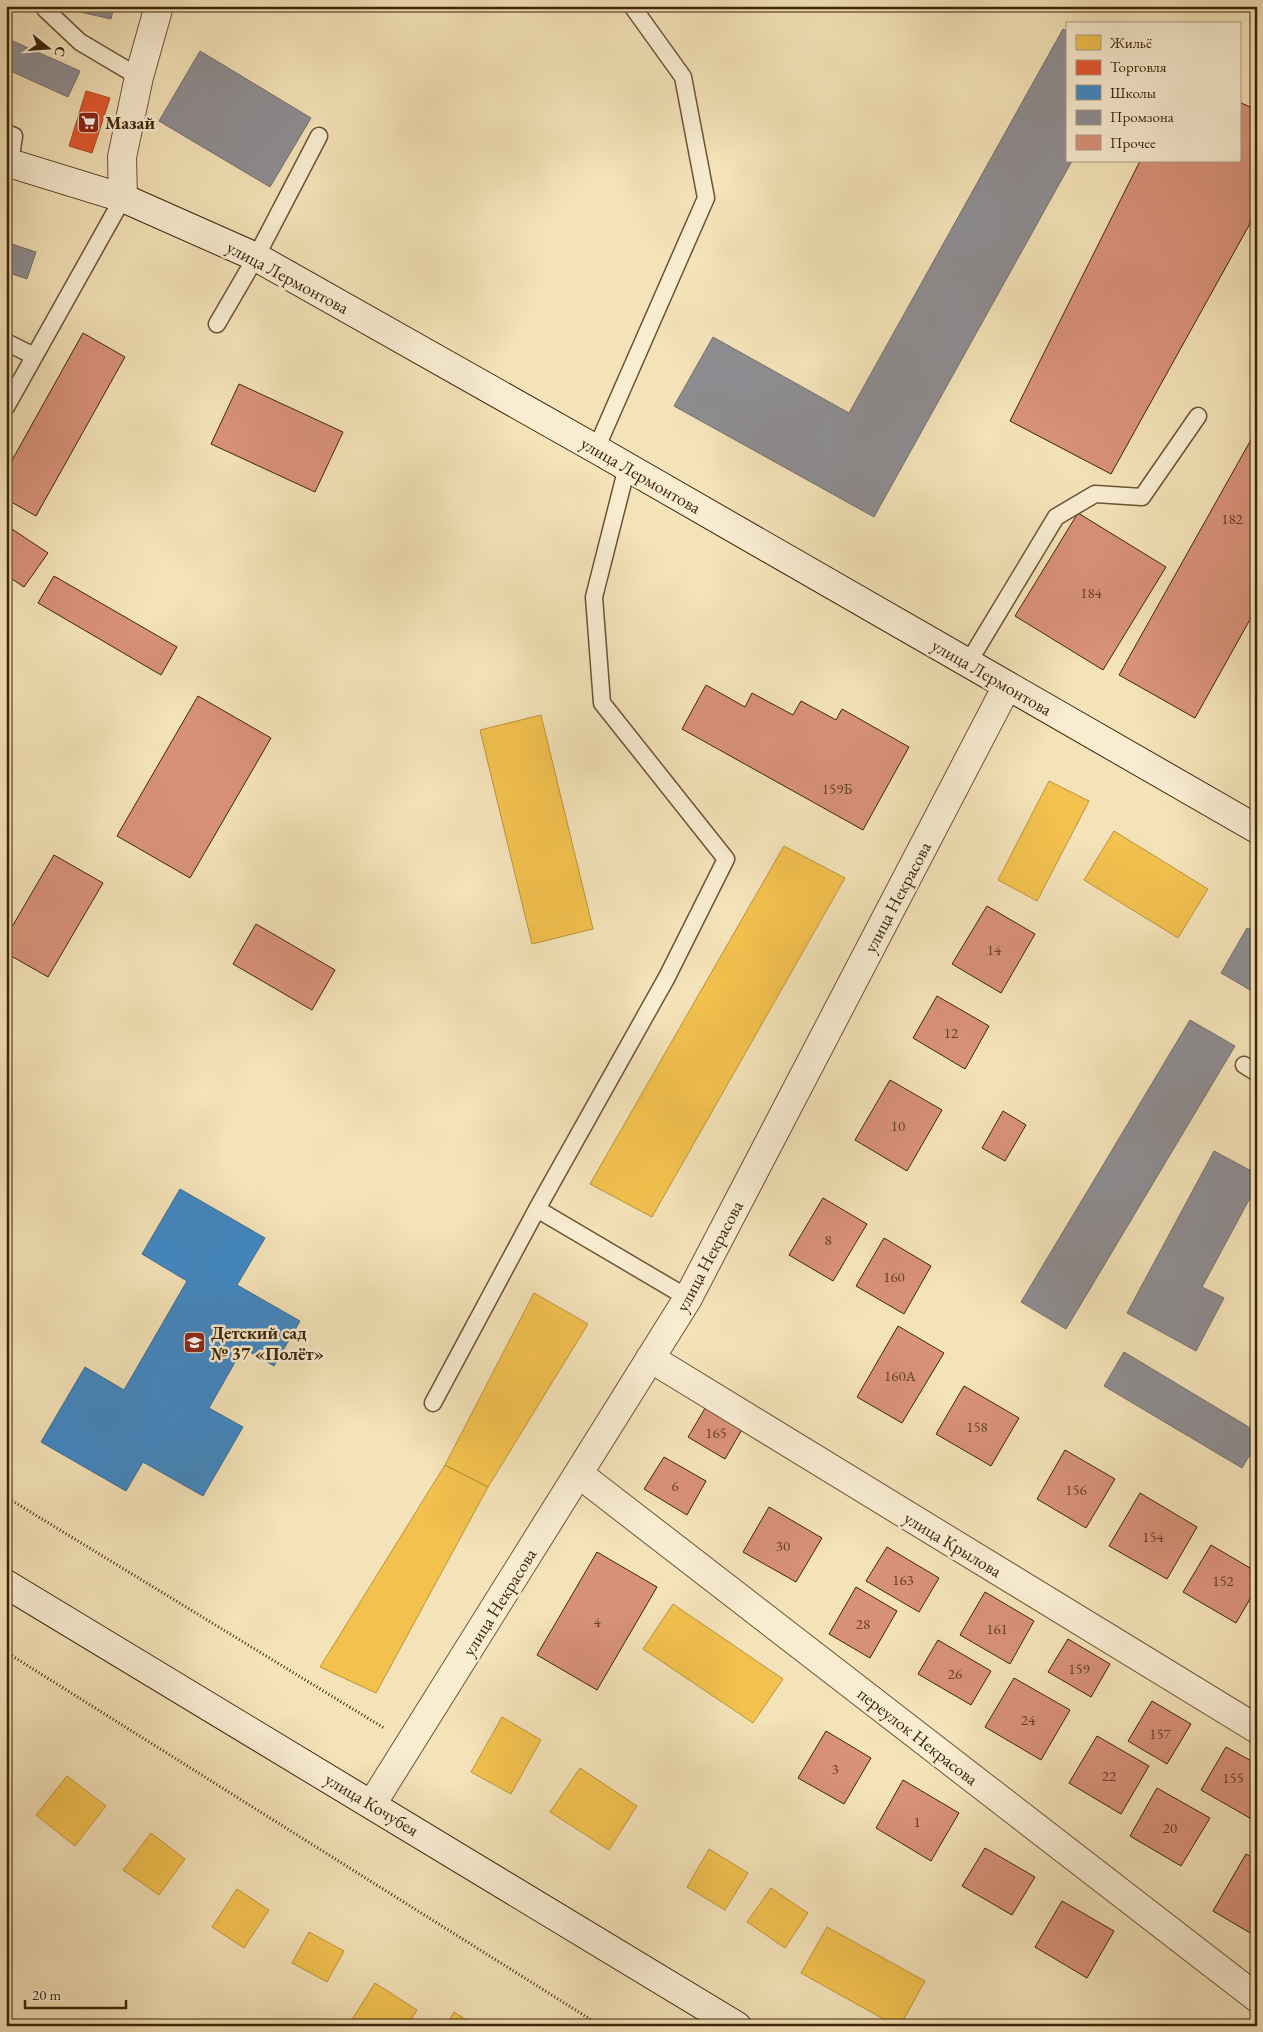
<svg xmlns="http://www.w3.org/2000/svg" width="1263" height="2032" viewBox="0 0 1263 2032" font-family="'EB Garamond',serif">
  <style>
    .homes { fill: #f2c14e; stroke: #bc9239 }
    .shops { fill: #e4572e; stroke: #b24823 }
    .schools { fill: #3f88c5; stroke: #3e6a8c }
    .industry { fill: #8d8d92; stroke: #756e69 }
    .building { fill: #d8917a; stroke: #3d2508 }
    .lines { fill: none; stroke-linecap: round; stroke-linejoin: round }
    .lane-casing { stroke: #6b5434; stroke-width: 19 }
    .street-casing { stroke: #6b5434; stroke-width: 30 }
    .secondary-casing { stroke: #3d2508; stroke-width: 30 }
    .path { stroke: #3d2508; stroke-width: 3; stroke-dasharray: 1 2.5; stroke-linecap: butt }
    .lane { stroke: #f8ecd1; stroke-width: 16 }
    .street { stroke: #f8ecd1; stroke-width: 28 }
    .secondary { stroke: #f8ecd1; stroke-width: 28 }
    .labels { text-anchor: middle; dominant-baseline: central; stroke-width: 5; stroke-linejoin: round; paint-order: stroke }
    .number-label { font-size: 15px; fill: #644024 }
    .poi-label { font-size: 18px; font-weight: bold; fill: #3d2508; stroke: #f8ecd1; text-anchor: start }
    .street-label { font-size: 18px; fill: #3d2508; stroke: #f8ecd1 }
  </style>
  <rect width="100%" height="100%" fill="#f4e2b8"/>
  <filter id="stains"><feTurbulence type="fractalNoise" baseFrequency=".004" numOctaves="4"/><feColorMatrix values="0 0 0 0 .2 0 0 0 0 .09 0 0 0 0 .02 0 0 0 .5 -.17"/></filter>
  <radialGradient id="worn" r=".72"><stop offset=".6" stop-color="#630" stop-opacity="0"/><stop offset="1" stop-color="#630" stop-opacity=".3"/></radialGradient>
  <!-- homes -->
  <path class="homes" d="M541,715L593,929L532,944L480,730Z
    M1049,781L1089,801L1037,901L998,880Z
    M1114,831L1208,889L1178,938L1084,880Z
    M784,846L845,878L652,1217L590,1184Z
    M534,1293L588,1324L488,1487L445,1465Z
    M445,1465L488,1487L376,1693L320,1667Z
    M673,1604L783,1679L753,1723L643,1649Z
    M502,1717L541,1740L511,1794L471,1772Z
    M580,1768L637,1806L609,1850L550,1812Z
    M67,1776L106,1806L75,1846L36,1815Z
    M151,1833L185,1859L159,1895L123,1870Z
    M709,1849L748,1873L725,1910L687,1887Z
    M771,1888L808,1913L785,1948L747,1922Z
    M237,1889L269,1910L244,1948L212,1927Z
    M827,1927L925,1981L900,2026H896L801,1973Z
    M309,1932L344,1951L327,1982L292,1963Z
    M375,1983L417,2010L407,2026H348Z
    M454,2012L476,2026H446Z
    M969,2019L981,2026H965Z"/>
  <!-- shops -->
  <path class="shops" d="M86,91L110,98L92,153L69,146Z"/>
  <!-- schools -->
  <path class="schools" d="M180,1189L265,1238L237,1285L300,1321L274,1366L243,1348L209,1408L243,1427L203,1496L143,1462L126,1491L41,1442L85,1367L124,1390L187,1281L142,1254Z"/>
  <!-- industry -->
  <path class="industry" d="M77,6H114L111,19L76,11Z
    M1063,29L1067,31V161H1072L874,517L674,406L713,337L849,413Z
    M6,38L80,71L68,97L6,69Z
    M200,51L311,118L270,187L159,121Z
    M6,242L36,252L27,279L6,272Z
    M1247,928L1257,933V994L1221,973Z
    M1190,1020L1235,1046L1066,1329L1021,1302Z
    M1214,1151L1257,1174V1185L1202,1287L1224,1298L1196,1351L1127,1313Z
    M1124,1352L1257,1432V1443L1242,1468L1104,1386Z"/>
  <!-- building -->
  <path class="building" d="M1239,102L1257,110V211L1111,474L1010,421L1140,161H1239Z
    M83,333L125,357L36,516L6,499V471Z
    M239,384L343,432L315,492L211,444Z
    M1257,429V607L1195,718L1119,675Z
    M1078,513L1166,567L1103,670L1015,616Z
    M6,525L48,553L24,587L6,575Z
    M54,576L177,647L161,675L38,603Z
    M706,685L745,707L752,693L793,715L801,701L836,720L842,709L909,747L863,830L682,729Z
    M198,696L271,738L190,878L117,836Z
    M54,855L103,883L48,977L6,953V937Z
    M987,906L1035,934L1001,993L952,964Z
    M256,924L335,970L312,1010L233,964Z
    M937,996L989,1026L965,1069L913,1038Z
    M890,1080L942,1110L907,1171L855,1140Z
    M1003,1111L1026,1125L1005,1161L982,1148Z
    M823,1198L867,1224L833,1281L789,1255Z
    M884,1238L931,1266L904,1314L856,1286Z
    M898,1326L944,1353L902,1423L857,1397Z
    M964,1386L1019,1418L991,1466L936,1434Z
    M707,1405L744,1426L725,1459L688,1437Z
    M1065,1450L1115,1479L1086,1528L1037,1499Z
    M664,1457L706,1481L687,1515L644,1489Z
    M1140,1493L1197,1527L1167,1579L1109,1546Z
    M769,1507L822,1538L796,1582L743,1552Z
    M1211,1545L1257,1572V1587L1236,1623L1183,1592Z
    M887,1547L939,1578L919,1612L866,1581Z
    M597,1552L657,1587L597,1690L537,1655Z
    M856,1587L897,1611L870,1658L829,1634Z
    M985,1592L1034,1621L1010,1664L960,1635Z
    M1068,1639L1110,1664L1091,1697L1048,1672Z
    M938,1640L991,1671L971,1705L918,1674Z
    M1014,1678L1070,1710L1041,1760L985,1727Z
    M1152,1701L1191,1724L1167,1764L1128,1741Z
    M826,1731L871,1758L844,1804L798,1778Z
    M1097,1736L1149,1766L1121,1814L1069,1783Z
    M1226,1747L1257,1764L1255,1821L1201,1790Z
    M903,1780L959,1813L931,1861L876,1828Z
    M1157,1788L1210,1818L1181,1866L1130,1836Z
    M985,1848L1035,1877L1012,1915L962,1886Z
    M1246,1854L1257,1860V1937L1213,1911Z
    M1062,1901L1114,1931L1087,1978L1035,1947Z"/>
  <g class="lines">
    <defs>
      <path id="lane" d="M45,6V9L80,42L139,77
        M6,133L14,136L10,163
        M217,324L256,257L319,136
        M6,342L34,356
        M6,407L123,198
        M596,449L706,198L683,77L632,6
        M627,467L594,597L602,703L726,859L667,977L537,1209L688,1298
        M968,663L1056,517L1095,494L1142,497L1198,416
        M1244,1065L1257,1073
        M433,1403L537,1209"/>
      <path id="street" d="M123,198L122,157L139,77L159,6
        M650,1358L1257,1729
        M579,1474L1257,1998
        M372,1804L688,1298L1007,686"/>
      <path id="secondary" d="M6,162L123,198L256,257L596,449L1257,829
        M6,1584L737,2026"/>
    </defs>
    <!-- lane casing -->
    <use href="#lane" class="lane-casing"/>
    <!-- street casing -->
    <use href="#street" class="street-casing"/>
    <!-- secondary casing -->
    <use href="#secondary" class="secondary-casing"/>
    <!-- path -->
    <path class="path" d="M6,1497L384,1728
      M6,1652L601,2026"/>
    <!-- lane -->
    <use href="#lane" class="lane"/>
    <!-- street -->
    <use href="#street" class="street"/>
    <!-- secondary -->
    <use href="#secondary" class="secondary"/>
  </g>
  <!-- icons -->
  <defs>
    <symbol id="supermarket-square" viewBox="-11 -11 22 22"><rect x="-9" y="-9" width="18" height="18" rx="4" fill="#8f2418" stroke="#f8ecd1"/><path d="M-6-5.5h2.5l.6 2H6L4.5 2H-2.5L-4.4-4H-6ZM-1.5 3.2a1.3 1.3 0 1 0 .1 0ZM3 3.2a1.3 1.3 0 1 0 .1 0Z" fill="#fff"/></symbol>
    <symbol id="school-square" viewBox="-11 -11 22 22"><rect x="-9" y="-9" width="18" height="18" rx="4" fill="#8f2418" stroke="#f8ecd1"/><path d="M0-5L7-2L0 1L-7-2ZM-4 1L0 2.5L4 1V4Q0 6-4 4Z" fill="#fff"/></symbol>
  </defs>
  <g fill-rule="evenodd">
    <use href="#supermarket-square" x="76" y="110" width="25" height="25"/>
    <use href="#school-square" x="182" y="1330" width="25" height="25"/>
  </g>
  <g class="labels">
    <!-- number labels -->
    <g class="number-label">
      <text x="1232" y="518">182</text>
      <text x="1091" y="592">184</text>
      <text x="837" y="788">159Б</text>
      <text x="994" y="949">14</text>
      <text x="951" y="1032">12</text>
      <text x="898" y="1125">10</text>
      <text x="828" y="1239">8</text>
      <text x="894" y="1276">160</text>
      <text x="900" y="1375">160А</text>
      <text x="977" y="1426">158</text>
      <text x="716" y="1432">165</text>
      <text x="675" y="1485">6</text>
      <text x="1076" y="1489">156</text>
      <text x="1153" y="1536">154</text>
      <text x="783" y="1545">30</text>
      <text x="903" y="1579">163</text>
      <text x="1223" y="1580">152</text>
      <text x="597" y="1621">4</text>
      <text x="863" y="1623">28</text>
      <text x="997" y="1628">161</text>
      <text x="1079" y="1668">159</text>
      <text x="955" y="1673">26</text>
      <text x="1028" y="1719">24</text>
      <text x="1160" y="1733">157</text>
      <text x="835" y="1768">3</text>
      <text x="1109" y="1775">22</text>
      <text x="1233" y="1777">155</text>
      <text x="917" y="1821">1</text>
      <text x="1170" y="1827">20</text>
    </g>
    <!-- poi labels -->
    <g class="poi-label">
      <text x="105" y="122">Мазай</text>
      <text x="211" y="1332">Детский сад<tspan x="211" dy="21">№ 37 «Полёт»</tspan></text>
    </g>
    <!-- street labels -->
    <g class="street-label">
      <text transform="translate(288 277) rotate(28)">улица Лермонтова</text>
      <text transform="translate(641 475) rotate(30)">улица Лермонтова</text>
      <text transform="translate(992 677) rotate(30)">улица Лермонтова</text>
      <text transform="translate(897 897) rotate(-62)">улица Некрасова</text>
      <text transform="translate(709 1256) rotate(-62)">улица Некрасова</text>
      <text transform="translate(953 1544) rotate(31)">улица Крылова</text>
      <text transform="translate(499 1602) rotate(-58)">улица Некрасова</text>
      <text transform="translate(918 1736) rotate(38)">переулок Некрасова</text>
      <text transform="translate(372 1804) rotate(31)">улица Кочубея</text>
    </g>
  </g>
  <!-- margin -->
  <rect width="1263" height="2032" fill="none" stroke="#f4e2b8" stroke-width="25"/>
  <rect x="8" y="8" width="1248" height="2017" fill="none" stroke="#3d2508" stroke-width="2.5"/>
  <rect x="12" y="12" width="1238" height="2007" fill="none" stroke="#3d2508"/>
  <!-- legend -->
  <rect x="1066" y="22" width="175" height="140" fill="#f8ecd1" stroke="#ad9c81"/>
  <rect x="1076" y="35" width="25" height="15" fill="#f2c14e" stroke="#ad9c81"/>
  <text x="1110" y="48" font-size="15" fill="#3d2508">Жильё</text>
  <rect x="1076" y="60" width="25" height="15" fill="#e4572e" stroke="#ad9c81"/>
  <text x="1110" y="72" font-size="15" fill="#3d2508">Торговля</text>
  <rect x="1076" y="85" width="25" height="15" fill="#3f88c5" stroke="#ad9c81"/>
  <text x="1110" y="98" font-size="15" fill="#3d2508">Школы</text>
  <rect x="1076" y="110" width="25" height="15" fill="#8d8d92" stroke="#ad9c81"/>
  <text x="1110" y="122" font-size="15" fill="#3d2508">Промзона</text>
  <rect x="1076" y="135" width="25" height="15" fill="#d8917a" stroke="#ad9c81"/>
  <text x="1110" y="148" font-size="15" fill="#3d2508">Прочее</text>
  <!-- north arrow -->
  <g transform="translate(48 48) rotate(107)" stroke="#f8ecd1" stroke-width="4" paint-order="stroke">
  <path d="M0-4L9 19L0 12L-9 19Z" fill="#3d2508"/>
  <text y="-8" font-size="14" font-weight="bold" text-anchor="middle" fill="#3d2508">С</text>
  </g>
  <!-- scale -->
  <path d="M25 2000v8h101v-8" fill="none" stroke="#3d2508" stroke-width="2.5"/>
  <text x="32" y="2000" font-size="15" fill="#3d2508" stroke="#f8ecd1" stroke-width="4" paint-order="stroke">20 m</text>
  <rect width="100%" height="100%" filter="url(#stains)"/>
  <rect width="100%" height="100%" fill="url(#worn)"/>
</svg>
